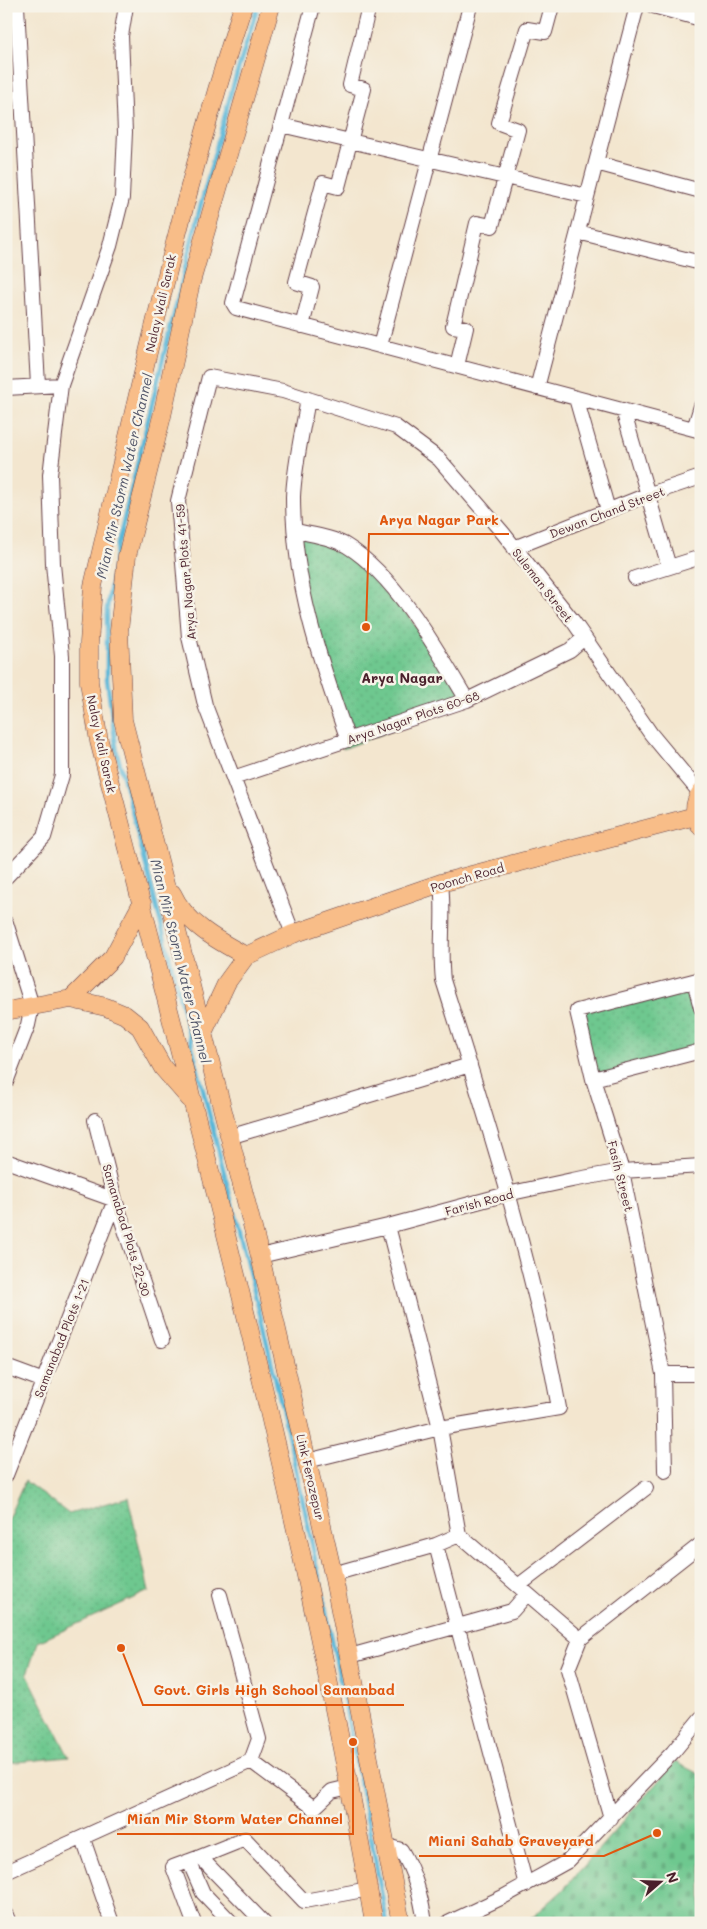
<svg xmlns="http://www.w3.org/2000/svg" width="707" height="1929" viewBox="0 0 707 1929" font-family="Mali,sans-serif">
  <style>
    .cemetery { fill: url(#cemetery-stones); stroke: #5c745d }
    .park { fill: url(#park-dots); stroke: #5c745d }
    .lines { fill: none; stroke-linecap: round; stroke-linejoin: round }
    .stream { stroke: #5ab7d8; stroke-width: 4.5 }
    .minor-casing { stroke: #633d44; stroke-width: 16 }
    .major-casing { stroke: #633d44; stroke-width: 19 }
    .minor { stroke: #fff; stroke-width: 14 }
    .major { stroke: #f8bd88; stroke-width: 18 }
    .labels { text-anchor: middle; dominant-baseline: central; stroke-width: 5; stroke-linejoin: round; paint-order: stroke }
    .street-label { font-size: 12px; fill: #4a1f2b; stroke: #f7f3e8 }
    .water-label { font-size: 14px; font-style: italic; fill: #505468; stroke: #f7f3e8 }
    .neighbourhood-label { font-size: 14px; font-weight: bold; fill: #4a1f2b; stroke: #f7f3e8 }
    .leader { fill: none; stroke: #e0560e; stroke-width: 2 }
    .callout-dot { fill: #e0560e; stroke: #f7f3e8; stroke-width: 2 }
    .callout-label { font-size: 14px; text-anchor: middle; font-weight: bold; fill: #e0560e; stroke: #f7f3e8; stroke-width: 5; stroke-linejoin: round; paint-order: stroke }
  </style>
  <defs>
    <pattern id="cemetery-stones" width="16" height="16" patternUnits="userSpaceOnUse" patternTransform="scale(1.25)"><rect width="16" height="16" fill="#6ec88f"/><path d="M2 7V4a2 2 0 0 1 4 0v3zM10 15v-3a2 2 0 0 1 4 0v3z" fill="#61ab7c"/></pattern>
    <pattern id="park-dots" width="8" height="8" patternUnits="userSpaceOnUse" patternTransform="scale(1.25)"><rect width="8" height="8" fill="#6ec88f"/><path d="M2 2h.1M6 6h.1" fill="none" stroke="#61ab7c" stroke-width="1.8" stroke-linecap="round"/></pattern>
  </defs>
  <rect width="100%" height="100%" fill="#f7f3e8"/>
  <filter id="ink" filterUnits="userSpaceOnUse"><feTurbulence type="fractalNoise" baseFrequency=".02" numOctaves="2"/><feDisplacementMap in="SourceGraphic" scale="10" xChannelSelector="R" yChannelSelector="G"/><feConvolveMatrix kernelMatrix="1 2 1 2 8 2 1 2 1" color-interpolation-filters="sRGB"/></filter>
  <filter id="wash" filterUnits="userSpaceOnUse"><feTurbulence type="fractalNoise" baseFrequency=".0096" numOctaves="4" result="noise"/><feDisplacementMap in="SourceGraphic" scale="20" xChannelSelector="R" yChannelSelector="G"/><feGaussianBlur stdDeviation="1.12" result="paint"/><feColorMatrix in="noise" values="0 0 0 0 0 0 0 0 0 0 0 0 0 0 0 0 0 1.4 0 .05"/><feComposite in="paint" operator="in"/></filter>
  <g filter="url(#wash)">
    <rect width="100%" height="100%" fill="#f3e6cf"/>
    <!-- cemetery -->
    <path class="cemetery" d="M675,1762L701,1775V1923H526L562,1891Z"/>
    <!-- park -->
    <path class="park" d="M297,533L345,550L392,593L469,701L343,749L301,579Z
      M694,981L701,1008V1051L593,1079L577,1011Z
      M25,1481L69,1514L128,1497L149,1591L38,1642L27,1674L69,1757L6,1763V1523Z"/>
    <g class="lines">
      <!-- stream -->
      <path class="stream" d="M258,6L232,89L197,219L117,548L107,608V680L117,753C165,940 214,1127 260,1314C309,1516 349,1719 387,1923"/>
    </g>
  </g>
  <g filter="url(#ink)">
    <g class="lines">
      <defs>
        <path id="minor" d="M17,6L38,385
          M313,6L233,303L236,308L701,431
          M653,6L701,19
          M281,125L587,196
          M596,163L701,191
          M578,232L701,263
          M302,326L312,287L296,282L323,183L338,187L364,89L350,85L369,6
          M380,346L470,6
          M457,366L466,328L453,326L477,223L492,226L518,130L499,123L527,29L545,32L552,6
          M61,385L110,246L122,198L125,132L121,36L126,6
          M6,388L61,385L50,475L53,564L62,656V775L44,837L6,877
          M537,388L637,6
          M576,398L608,510
          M308,399C303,429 294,467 293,497C293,582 320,661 348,740
          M623,410L669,567
          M694,429L701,406
          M296,531C313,535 332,537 347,546C396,576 438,651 467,700
          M514,548L647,495L701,477
          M635,578L701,557
          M233,778L467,700L570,650L584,638
          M6,923L32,1006L28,1025L6,1082
          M293,934L205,705L189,637L178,501L209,377L283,391L396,427L439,459L503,533L573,621L651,734L700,793
          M694,981L701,1008
          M593,1079L701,1051
          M95,1120L115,1200L162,1340
          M229,1137L470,1065
          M6,1161L115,1200L6,1475
          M388,1226L440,1428L459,1535L436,1545L526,1885
          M260,1256L388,1226L507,1194L572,1180L622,1171L701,1166
          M6,1367L44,1381
          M663,1374H701
          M307,1461L440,1428L559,1408C533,1263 487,1120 443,980C439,948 445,916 441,883
          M665,1471L663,1374L622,1171L593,1079L577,1011L701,979
          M459,1535L580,1639
          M333,1574L436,1545
          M518,1586L646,1488
          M350,1656L512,1611L527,1594
          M251,1761L314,1808L332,1791L349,1787
          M611,1818L568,1669L580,1639L701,1544
          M83,1839L112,1923
          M387,1846L401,1850C415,1873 421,1896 425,1923
          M189,1861L203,1893L232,1923
          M6,1872L251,1761L259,1739L220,1595
          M6,1915L9,1923
          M194,1923L173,1867L200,1857
          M264,1923L200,1857L245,1839L304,1901L369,1889
          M448,1923L503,1897L568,1861L673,1752L701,1718"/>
        <path id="major" d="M243,6C181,196 139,392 93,586L89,643V682L99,741C201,1132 306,1524 374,1923
          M271,6L191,282L162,416L127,556L119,631L123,720L260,1256L333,1574L401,1923
          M701,792C693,804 693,815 701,827
          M172,893C185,923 218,941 246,956
          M71,999L113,957L142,903
          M6,1011L71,999L106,1007L125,1015L140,1027L163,1068L190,1099
          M202,1035L227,982L246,956L293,934L441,883L695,816"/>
      </defs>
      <!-- minor casing -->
      <use href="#minor" class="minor-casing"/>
      <!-- major casing -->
      <use href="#major" class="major-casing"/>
      <!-- minor -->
      <use href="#minor" class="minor"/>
      <!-- major -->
      <use href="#major" class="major"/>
    </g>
  </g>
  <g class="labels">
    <!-- street labels -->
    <g class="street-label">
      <text transform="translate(160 303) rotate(-77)">Nalay Wali Sarak</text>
      <text transform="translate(607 512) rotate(-21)">Dewan Chand Street</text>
      <text transform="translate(185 572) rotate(-95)">Arya Nagar Plots 41-59</text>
      <text transform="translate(543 585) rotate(52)">Suleman Street</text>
      <text transform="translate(413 717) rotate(-19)">Arya Nagar Plots 60-68</text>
      <text transform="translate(102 744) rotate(78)">Nalay Wali Sarak</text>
      <text transform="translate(467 877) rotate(-16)">Poonch Road</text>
      <text transform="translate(621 1176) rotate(76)">Fasih Street</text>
      <text transform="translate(479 1202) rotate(-15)">Farish Road</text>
      <text transform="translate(127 1230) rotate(73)">Samanabad Plots 22-30</text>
      <text transform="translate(61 1338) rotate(-68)">Samanabad Plots 1-21</text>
      <text transform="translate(311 1477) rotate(77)">Link Ferozepur</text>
    </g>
    <!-- water labels -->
    <g class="water-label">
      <text transform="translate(124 476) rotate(-77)">Mian Mir Storm Water Channel</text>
      <text transform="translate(181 961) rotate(76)">Mian Mir Storm Water Channel</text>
    </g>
    <!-- neighbourhood labels -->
    <g class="neighbourhood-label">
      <text x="402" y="677">Arya Nagar</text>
    </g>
  </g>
  <!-- callouts -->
  <path class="leader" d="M366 627L369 534H509M121 1648L143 1705H404M353 1742L353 1834H117M657 1833L604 1856H419"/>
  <g class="callout-dot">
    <circle cx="366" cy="627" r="5"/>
    <circle cx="121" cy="1648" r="5"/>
    <circle cx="353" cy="1742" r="5"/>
    <circle cx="657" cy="1833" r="5"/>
  </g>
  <g class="callout-label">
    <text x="439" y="525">Arya Nagar Park</text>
    <text x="274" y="1695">Govt. Girls High School Samanbad</text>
    <text x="235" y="1824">Mian Mir Storm Water Channel</text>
    <text x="511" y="1846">Miani Sahab Graveyard</text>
  </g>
  <!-- margin -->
  <rect width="707" height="1929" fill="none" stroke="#f7f3e8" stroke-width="25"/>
  <!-- north arrow -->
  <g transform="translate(660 1882) rotate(70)" stroke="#f7f3e8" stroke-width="4" paint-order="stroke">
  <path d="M0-4L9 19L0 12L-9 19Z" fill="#4a1f2b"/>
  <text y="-8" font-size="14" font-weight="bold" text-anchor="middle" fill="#4a1f2b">N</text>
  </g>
</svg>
